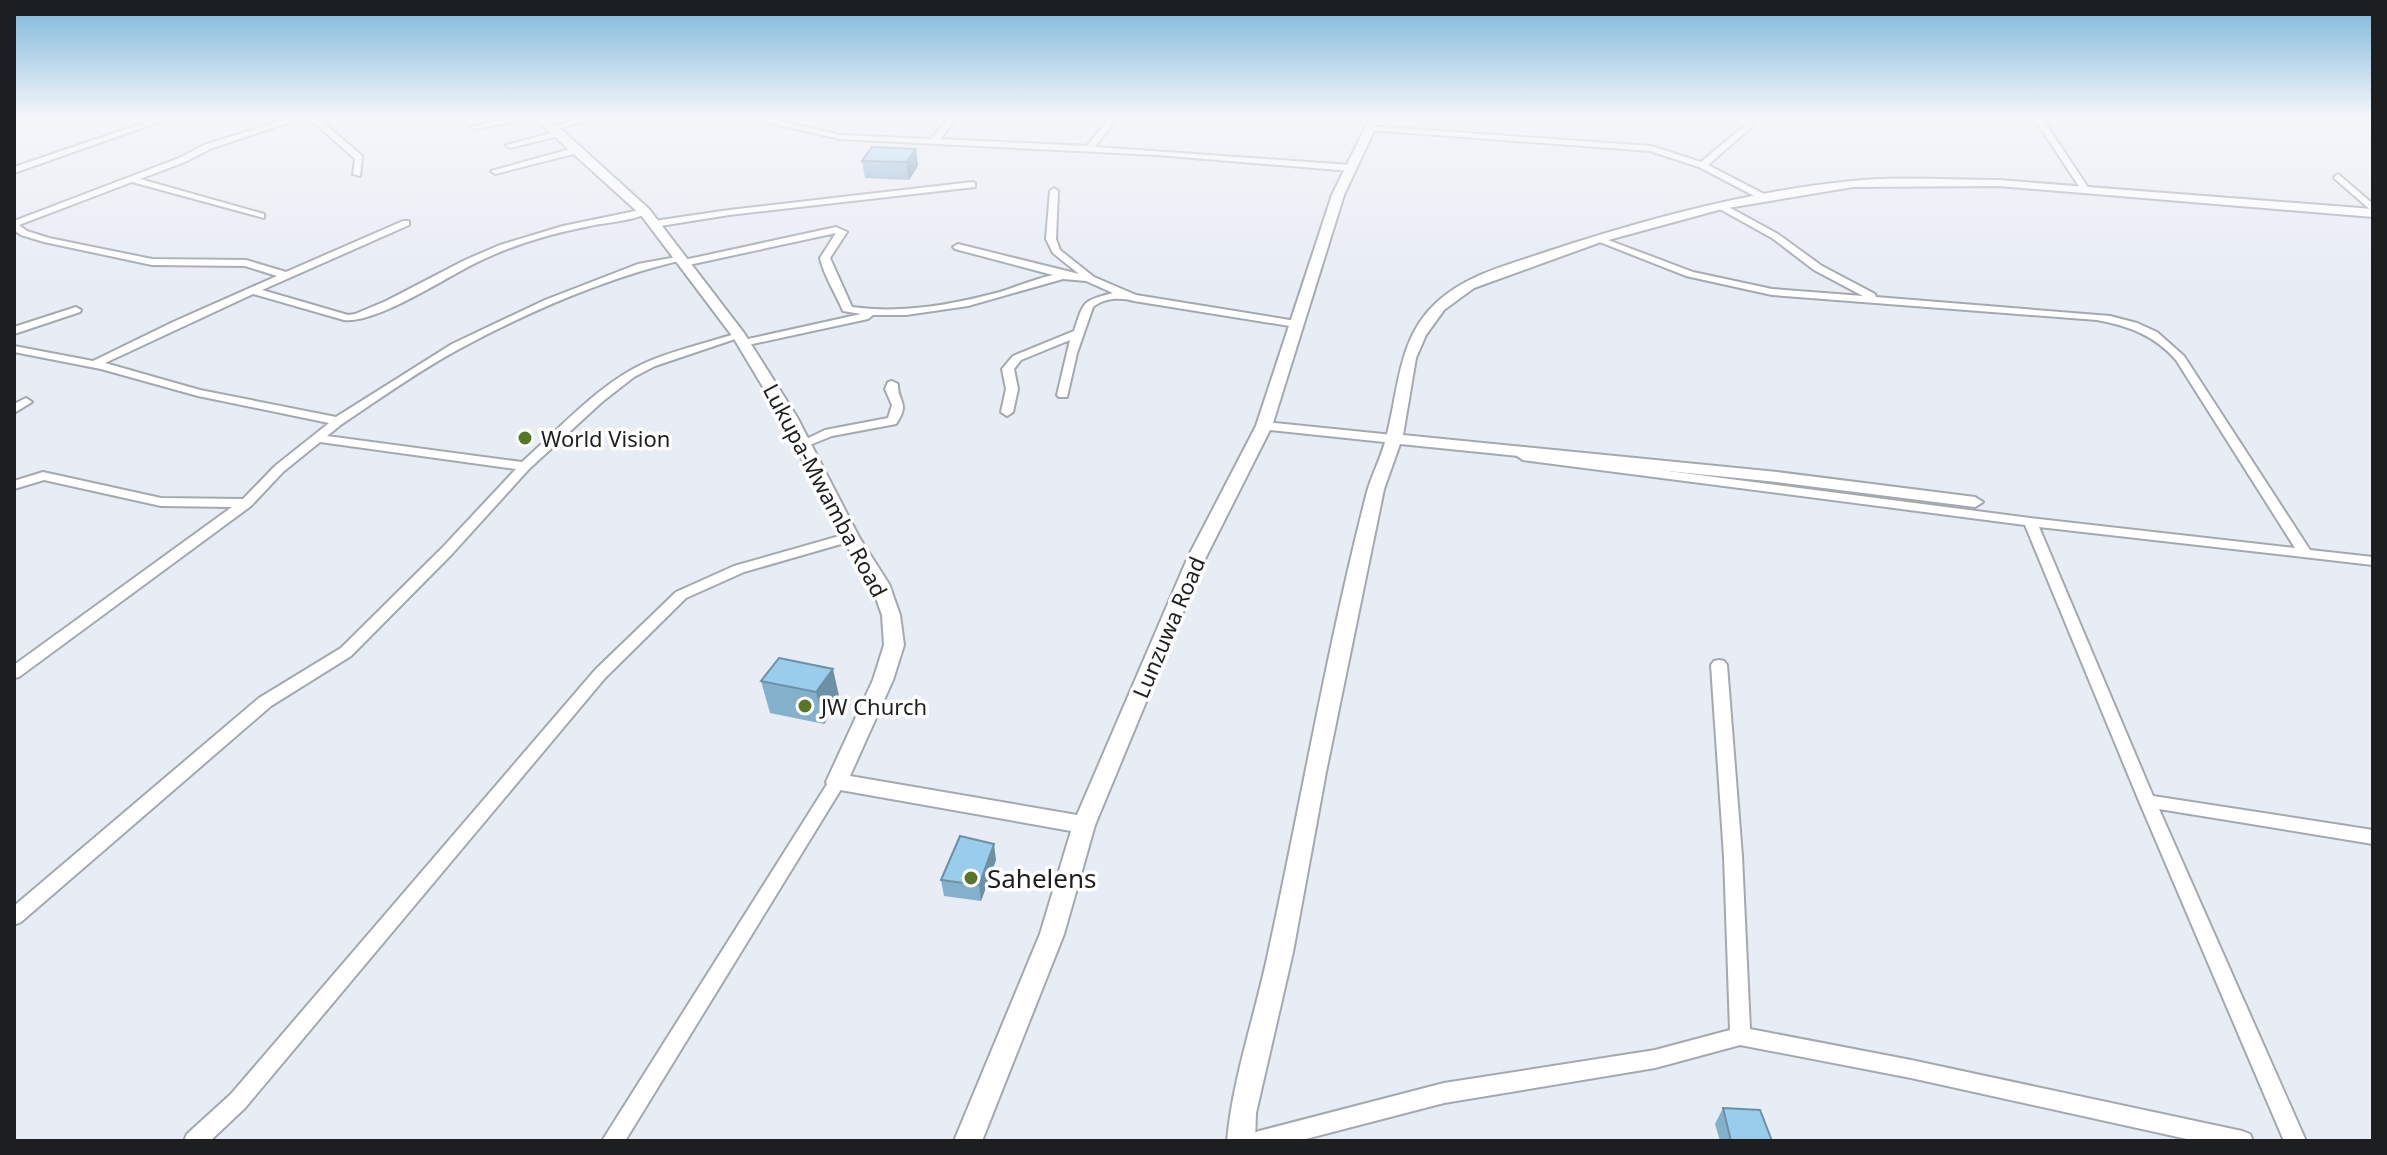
<svg xmlns="http://www.w3.org/2000/svg" width="2387" height="1155" viewBox="0 0 2387 1155" font-family="'Noto Sans',sans-serif">
  <style>
    .lines { fill: none; stroke-linecap: round; stroke-linejoin: round }
    .minor-casing { stroke: #a4a8af; stroke-width: 4 }
    .tertiary-casing { stroke: #a4a8af; stroke-width: 4 }
    .minor { fill: #fff; fill-rule: evenodd }
    .tertiary { fill: #fff; fill-rule: evenodd }
    .wall { fill: #84b0cb }
    .shaded-wall { fill: #6c90a5 }
    .building { fill: #9acdec; stroke: #6c90a5; stroke-width: 2 }
    .poi-dot { fill: #58762b; stroke: #fff; stroke-width: 3 }
    .labels { text-anchor: middle; dominant-baseline: central; stroke-width: 7; stroke-linejoin: round; paint-order: stroke }
    .poi-label { font-size: 22px; fill: #1c1e20; stroke: #fff; text-anchor: start }
    .street-label { font-size: 22px; fill: #1c1e20; stroke: #fff }
    .near-poi-label { font-size: 26px; fill: #1c1e20; stroke: #fff; text-anchor: start }
  </style>
  <rect width="100%" height="100%" fill="#e8ecf4"/>
  <g class="lines">
    <defs>
      <path id="minor" d="M159,118H170L14,173V167Z
        M290,118H302L210,149L185,162L140,179L264,214V218L132,182L19,225L27,231L49,238L152,259L246,260L286,272L403,221H409V225L262,290L348,315L355,314L386,301L465,260L500,245L563,226L645,209L650,212C634,221 608,222 590,226C554,233 518,243 484,259C450,274 378,324 344,320L253,294L105,363L200,390L336,417L452,344L545,300L638,264L682,256V260C606,278 530,311 461,348C420,370 381,398 342,424L327,436L522,462C559,429 602,381 647,362C675,350 706,343 735,334H743L744,336L655,366L634,377L602,402L529,469L452,554L351,656L271,706L21,922L14,925V906L259,698L341,648L442,548L516,469L320,442L283,472L251,506L19,677L14,678V665L232,507L161,506L44,480L14,489V481L43,472L161,498L243,499L275,466L329,423L198,396L101,369L14,352V346L93,361L173,322L277,276L245,266L152,265L44,242L21,235L14,230V221L179,158L204,145Z
        M309,118H318L362,156L360,176L353,174L355,159Z
        M511,118H527L476,129L472,127Z
        M583,118H596L553,130L549,128Z
        M749,118H768L840,135L931,139L949,118H957L940,139L1087,146L1109,118H1117L1095,147L1350,165L1354,168L1350,171L1157,155L840,139Z
        M1732,118H1743L1755,124L1708,165L1766,195V199H1760L1699,167L1650,151L1369,130L1365,128L1369,126L1651,146L1701,162L1745,125Z
        M2034,118H2042L2089,189L2088,191H2082Z
        M559,131H562V135L510,148L506,145Z
        M578,147L581,148V152L495,174L491,171Z
        M2338,174L2373,204V212L2335,179L2334,177Z
        M972,182L975,183V187L729,215L654,227L649,224L654,221L729,210Z
        M1054,188L1058,191L1056,239L1060,250L1094,277L1136,295L1296,321L1301,324L1296,327L1134,301C1120,297 1104,298 1093,307L1077,353L1067,397H1059L1057,395L1070,340L1021,360L1014,369L1018,389L1013,412L1007,416L1001,412L1006,389L1002,369L1013,356L1074,331C1084,301 1082,301 1113,293L1086,281L1063,279L968,306L906,315H873L868,319L743,346L738,343L739,341L861,314L843,311C836,294 824,276 820,258L836,233L684,266L679,263L684,260L836,227L847,232L830,258L852,307C901,314 951,305 1000,292C1018,286 1035,279 1053,275L955,249L953,247L958,244L1079,274L1053,253L1046,239L1050,191Z
        M1721,203L1778,234L1822,266L1875,294L1876,297L2110,316L2137,323L2157,332L2184,356L2310,550L2373,557V565L2039,527L2153,796L2373,830V844L2159,809L2306,1141H2284L2139,801L2025,525L1523,460L1517,456L1523,452L2030,518L2295,548L2176,360C2154,335 2129,326 2097,320L1772,295L1686,276L1592,239L1600,237L1693,272L1772,289L1863,296L1814,270L1772,238L1718,208V204Z
        M76,307L81,310L80,312L14,334V327Z
        M892,381L898,384C897,402 911,402 896,424L832,436L802,448L796,444L825,430L888,418L892,405L885,389L888,382Z
        M26,398L32,402L14,413V404Z
        M1264,422L1403,436L1409,440L1403,444L1260,429L1258,426L1260,423Z
        M850,533L857,537L855,540L744,572L686,598L605,678L245,1108L210,1141H184L187,1134L231,1094L595,670L676,592L734,566Z
        M1719,660L1724,661L1727,665L1742,856L1750,1029L1911,1060L2242,1131L2250,1134L2253,1141H2196L1911,1078L1740,1045L1655,1068L1444,1103L1298,1141H1248L1251,1134L1259,1131L1444,1083L1655,1050L1730,1030L1724,856L1711,665L1714,661Z
        M837,776L843,778L845,782L843,786L625,1141H602L831,778Z"/>
      <path id="tertiary" d="M534,118H545L563,131L649,209L744,333L797,417L859,537L889,584L900,615L904,645L893,680L850,776L1077,815L1188,557L1256,426L1332,195L1370,118H1380L1344,195L1272,426L1206,557L1095,825L1064,934L982,1141H954L1040,934L1071,831L829,788L826,782L873,680L884,645L882,615L871,584L841,537L781,417L733,337L641,215Z
        M1998,180L2373,209V217L1998,186L1853,187L1722,209L1601,242L1474,288L1444,310L1426,335L1416,358L1403,435L1777,472L1975,497L1983,502L1975,507L1777,482L1400,444L1384,489L1326,772L1293,952L1256,1113L1255,1141H1227C1233,1076 1256,1013 1269,949C1302,797 1328,643 1367,492C1372,474 1382,456 1386,438C1399,391 1397,339 1436,303C1465,276 1504,266 1540,254C1639,221 1748,191 1852,181C1900,176 1950,180 1998,180Z"/>
    </defs>
    <!-- minor casing -->
    <use href="#minor" class="minor-casing"/>
    <!-- tertiary casing -->
    <use href="#tertiary" class="tertiary-casing"/>
    <!-- minor -->
    <use href="#minor" class="minor"/>
    <!-- tertiary -->
    <use href="#tertiary" class="tertiary"/>
  </g>
  <!-- wall -->
  <path class="wall" d="M916,149L918,166L909,180L865,178L862,161Z
    M779,658L840,700L824,724L770,713L761,681Z
    M996,860L981,901L944,896L941,880Z
    M1723,1108L1772,1141H1720L1715,1124Z"/>
  <!-- shaded-wall -->
  <path class="shaded-wall" d="M916,149L918,166L909,180L906,162Z
    M833,669L840,700L824,724L816,692Z
    M994,844L996,860L981,901L979,885Z"/>
  <!-- building -->
  <path class="building" d="M872,147L916,149L906,162L862,161Z
    M779,658L833,669L816,692L761,681Z
    M960,836L994,844L979,885L941,880Z
    M1723,1108L1760,1110L1772,1141H1731Z"/>
  <!-- sky -->
  <linearGradient id="sky" x2="0" y2="1"><stop stop-color="#7ab6d9"/><stop offset="0.42" stop-color="#f5f6fa"/><stop offset="1" stop-color="#f5f6fa" stop-opacity="0"/></linearGradient>
  <rect width="2387" height="280" fill="url(#sky)"/>
  <!-- markers -->
  <g class="poi-dot">
    <circle cx="525" cy="438" r="8"/>
    <circle cx="805" cy="706" r="8"/>
    <circle cx="971" cy="878" r="8"/>
  </g>
  <g class="labels">
    <!-- poi labels -->
    <g class="poi-label">
      <text x="541" y="438">World Vision</text>
      <text x="821" y="706">JW Church</text>
    </g>
    <!-- street labels -->
    <g class="street-label">
      <text transform="translate(826 490) rotate(62)">Lukupa-Mwamba Road</text>
      <text transform="translate(1168 627) rotate(-67)">Lunzuwa Road</text>
    </g>
    <!-- near-poi labels -->
    <g class="near-poi-label">
      <text x="987" y="878">Sahelens</text>
    </g>
  </g>
  <!-- border -->
  <rect width="2387" height="1155" fill="none" stroke="#1c1e20" stroke-width="32"/>
</svg>
